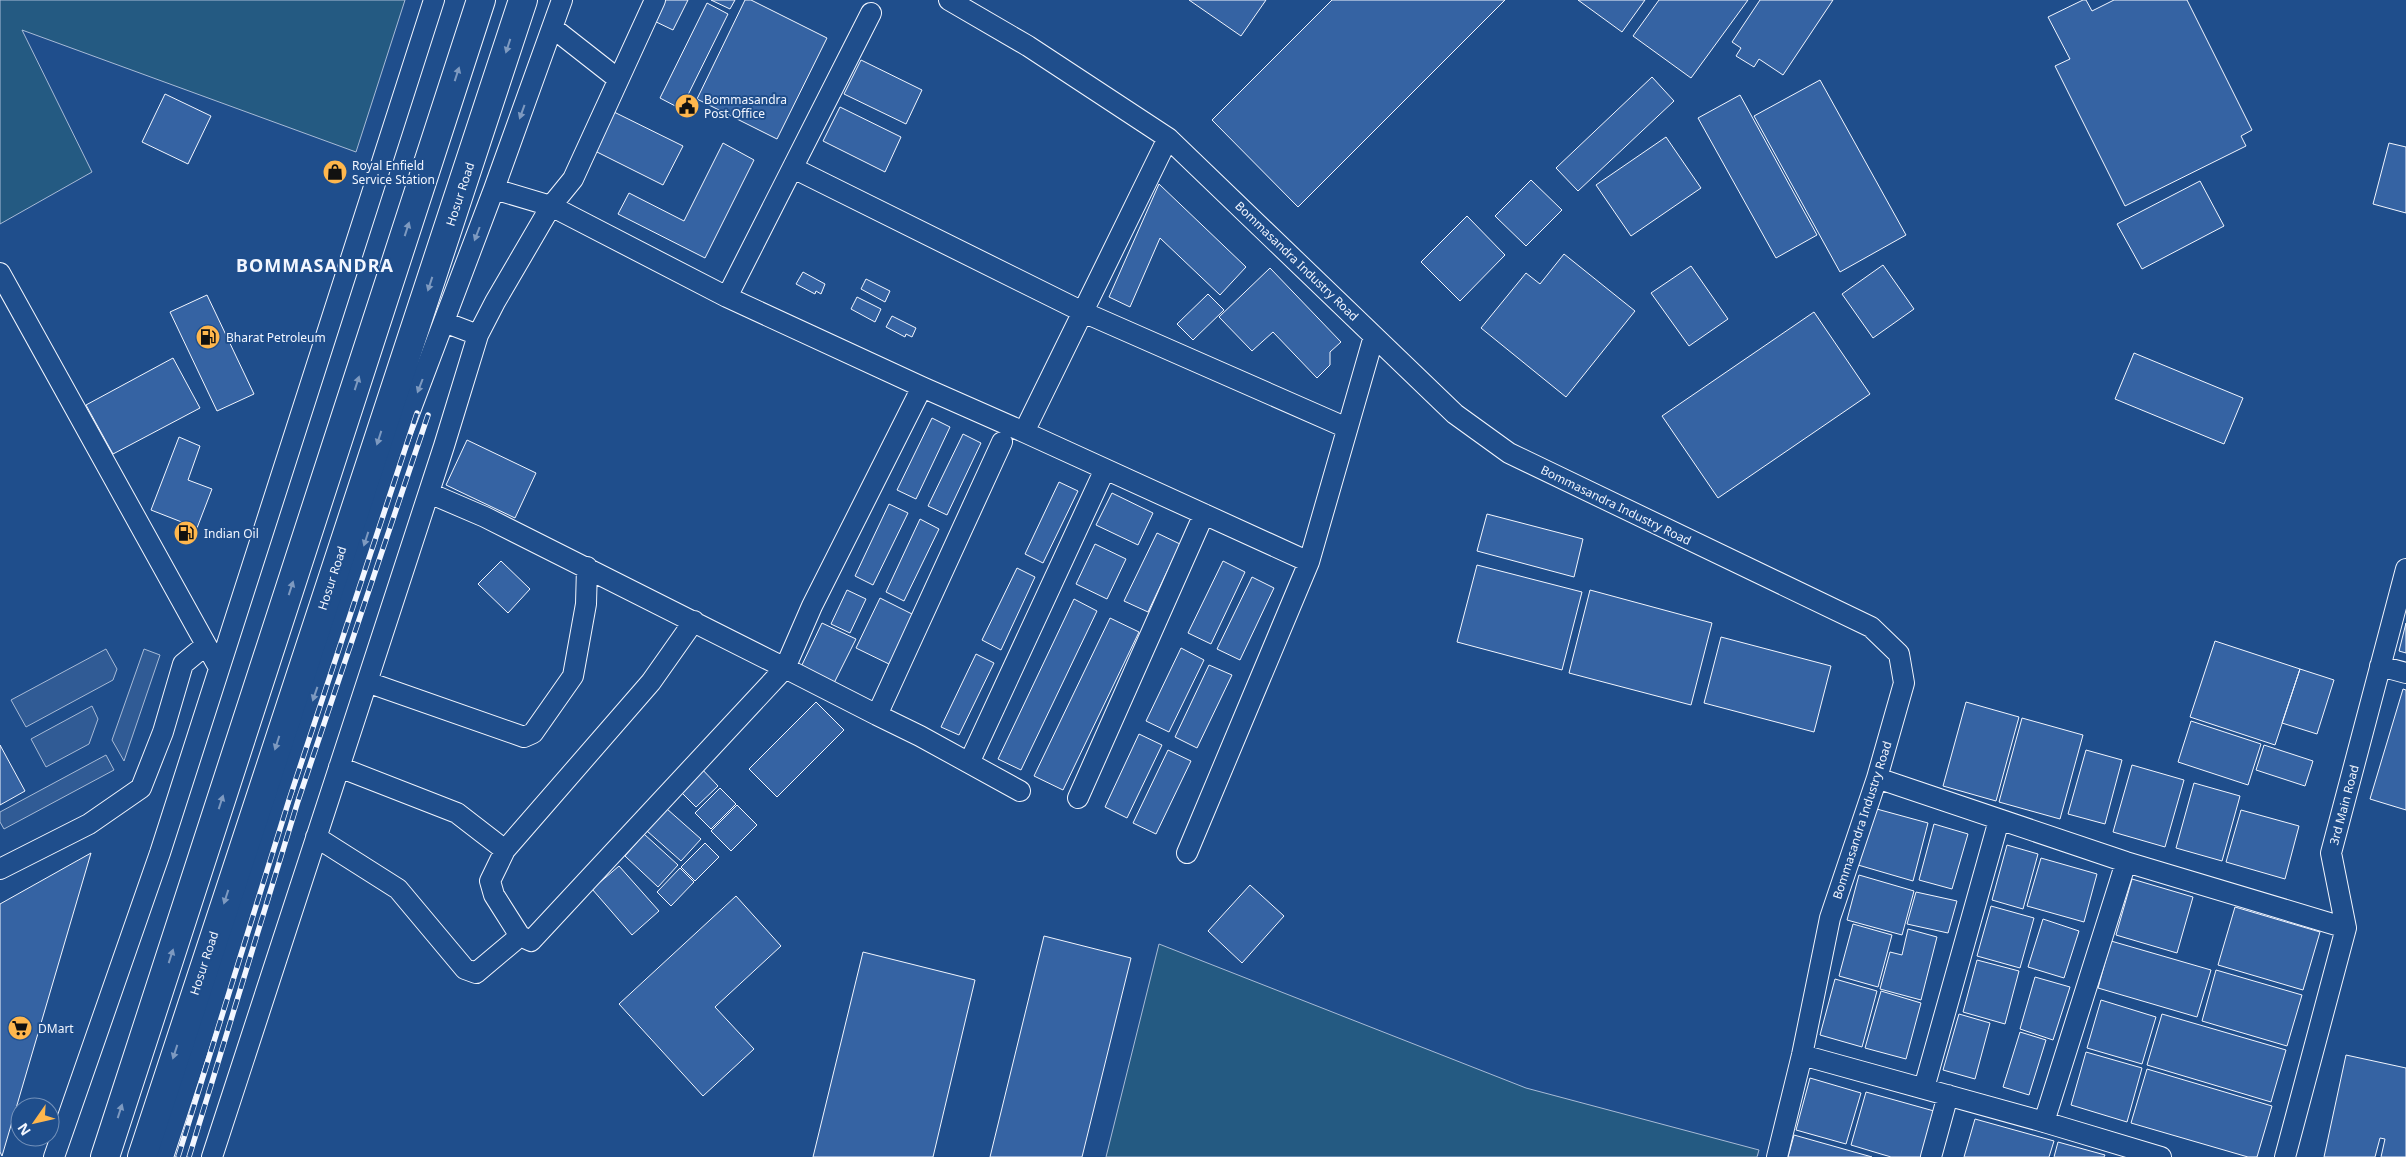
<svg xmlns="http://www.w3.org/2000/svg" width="2406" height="1157" viewBox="0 0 2406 1157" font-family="'Noto Sans',sans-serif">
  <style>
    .green { fill: #245a82; stroke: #a8bbd7 }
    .parking { fill: #305b95; stroke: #a8bbd7 }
    .building { fill: #3563a3; stroke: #f2f6ff }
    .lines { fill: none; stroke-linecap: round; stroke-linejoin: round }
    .minor-casing { stroke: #f2f6ff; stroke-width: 22 }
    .highway-casing { stroke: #f2f6ff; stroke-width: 30 }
    .minor { stroke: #1f4e8c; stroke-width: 20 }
    .highway { stroke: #1f4e8c; stroke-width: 28 }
    .rail-casing { stroke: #f2f6ff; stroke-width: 5.5 }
    .rail { stroke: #1f4e8c; stroke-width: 4; stroke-dasharray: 11; stroke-linecap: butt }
    .oneway { fill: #7e9ac0 }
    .labels { text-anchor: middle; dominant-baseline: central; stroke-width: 4; stroke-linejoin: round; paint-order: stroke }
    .poi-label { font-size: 12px; fill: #f2f6ff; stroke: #1f4e8c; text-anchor: start }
    .street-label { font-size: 12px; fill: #f2f6ff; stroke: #1f4e8c }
    .district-label { font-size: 18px; font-weight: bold; letter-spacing: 1px; fill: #f2f6ff; stroke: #1f4e8c }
  </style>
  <rect width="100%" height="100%" fill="#1f4e8c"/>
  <!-- green -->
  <path class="green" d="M0,0H405L356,152L22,30L92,172L0,224Z
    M1159,944L1526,1088L1759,1150L1757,1157H1106Z"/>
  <!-- parking -->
  <path class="parking" d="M106,649L117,669L113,680L26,727L11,700Z
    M144,649L160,655L124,761L112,740Z
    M92,706L98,719L89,744L46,767L31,739Z
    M106,755L114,770L4,829L0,822V812Z"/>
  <!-- building -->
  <path class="building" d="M659,0H688L673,30L650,19Z
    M711,0H735L730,9Z
    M745,0H751L827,38L777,139L697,99Z
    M1189,0H1266L1241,36Z
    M1332,0H1505L1298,207L1212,120Z
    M1578,0H1645L1622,32Z
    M1659,0H1748L1691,78L1633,36Z
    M1760,0H1833L1783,75L1759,59L1754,67L1736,56L1741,48L1732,42Z
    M2083,0H2086L2092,11L2114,0H2187L2252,130L2241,136L2246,146L2125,206L2055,66L2070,59L2048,17Z
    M707,3L728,14L681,109L660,98Z
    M861,60L922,90L906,124L844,94Z
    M1652,77L1674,101L1578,191L1556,168Z
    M1820,80L1906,235L1840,272L1754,116Z
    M165,94L211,116L188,164L142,142Z
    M1740,95L1817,235L1776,258L1698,118Z
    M840,107L901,137L885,172L823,141Z
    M614,112L683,146L663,185L595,151Z
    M1666,137L1701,188L1631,236L1596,185Z
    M723,143L754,160L705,258L618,214L629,193L684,221Z
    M2389,143L2406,147V213L2373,204Z
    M1531,180L1562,210L1526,246L1495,216Z
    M2200,181L2224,226L2142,269L2117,224Z
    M1159,184L1246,267L1220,295L1160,238L1130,307L1109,297Z
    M1467,216L1505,255L1460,301L1421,262Z
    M1564,254L1635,311L1566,397L1481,328L1526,273L1540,284Z
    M1883,265L1914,309L1873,338L1842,294Z
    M1691,266L1728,319L1689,346L1651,293Z
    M1270,268L1341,342L1330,352V365L1317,378L1273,332L1252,351L1219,317Z
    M803,272L825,284L821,294L816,291L815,294L796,284Z
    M866,279L890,291L885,302L861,289Z
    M1208,294L1224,310L1193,340L1177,324Z
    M207,295L254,394L217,411L170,312Z
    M857,297L881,309L875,322L851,309Z
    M1814,312L1870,394L1718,498L1662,416Z
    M892,316L916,328L912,337L906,334L905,337L886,327Z
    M2134,353L2243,398L2224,444L2115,399Z
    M173,358L200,408L113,454L86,405Z
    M932,418L950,427L916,499L897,490Z
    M963,434L981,443L947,515L928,506Z
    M179,437L200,446L188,480L212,489L197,528L151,510Z
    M467,440L536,473L515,518L446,485Z
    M1059,482L1078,491L1043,563L1025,554Z
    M1112,493L1153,513L1138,545L1096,525Z
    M889,504L908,513L873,585L855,576Z
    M1487,514L1583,539L1574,577L1477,551Z
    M920,519L939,529L904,601L886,592Z
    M1157,533L1180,544L1148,612L1124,601Z
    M1095,544L1126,559L1107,599L1076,584Z
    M501,561L530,589L508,613L478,584Z
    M1223,561L1245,572L1211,644L1188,633Z
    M1477,565L1582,592L1562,670L1457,642Z
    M1017,568L1035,577L1001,650L982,640Z
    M1252,577L1274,588L1240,660L1217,649Z
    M847,590L866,599L850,633L831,624Z
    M1590,590L1712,623L1691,705L1569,673Z
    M880,598L914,615L891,665L856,648Z
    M1074,599L1097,611L1021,770L998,759Z
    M1110,618L1139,632L1063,790L1034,776Z
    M822,623L856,639L833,685L800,669Z
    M2406,623V653L2399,651Z
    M1721,637L1831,666L1814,732L1704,703Z
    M2215,641L2300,669L2275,745L2190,717Z
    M1181,648L1204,660L1169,732L1146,721Z
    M976,654L994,663L959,735L941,727Z
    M1209,665L1232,675L1197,748L1175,737Z
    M2300,669L2334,680L2317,734L2282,723Z
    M2403,689L2406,690V810L2370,799Z
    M816,702L844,730L777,797L749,769Z
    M1966,702L2019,717L1996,801L1943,786Z
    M2022,718L2083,735L2060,819L1999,802Z
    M2191,721L2261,744L2248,785L2178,762Z
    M1139,734L1162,745L1127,818L1105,807Z
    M0,745L25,791L0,805Z
    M2264,745L2313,761L2305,786L2256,770Z
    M1168,750L1191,761L1156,834L1133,823Z
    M2086,750L2122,760L2105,824L2068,814Z
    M2132,765L2184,780L2165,847L2113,832Z
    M699,766L718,786L696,807L677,788Z
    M2194,783L2240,796L2222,861L2176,848Z
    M720,788L736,804L711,829L695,813Z
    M737,805L757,825L731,851L711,831Z
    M1873,808L1928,823L1913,881L1858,865Z
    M667,809L701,839L681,861L647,831Z
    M2241,810L2299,826L2285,879L2226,862Z
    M1934,824L1968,834L1952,889L1919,880Z
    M644,834L678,865L658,887L625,856Z
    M705,843L719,857L695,881L681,867Z
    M2007,845L2038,854L2023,909L1992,900Z
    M91,853L2,1156L0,1152V904Z
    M2041,858L2097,874L2084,922L2027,906Z
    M619,866L659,911L632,935L592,889Z
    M680,868L694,882L671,906L657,892Z
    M1859,875L1914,891L1902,935L1847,920Z
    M2132,879L2193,897L2177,953L2116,935Z
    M1250,885L1284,916L1242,963L1208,931Z
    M1916,892L1957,901L1948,933L1907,924Z
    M736,896L781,946L715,1007L754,1049L703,1096L619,1004Z
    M1991,906L2034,918L2020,968L1977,956Z
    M2235,907L2320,932L2303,990L2218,965Z
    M2043,919L2079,931L2064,978L2028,967Z
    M1853,924L1892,935L1878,987L1839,976Z
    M1908,929L1937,937L1921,1000L1880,989L1890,952L1902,955Z
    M1044,936L1131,958L1082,1157H990Z
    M2111,941L2211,970L2197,1017L2098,988Z
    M863,952L975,980L933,1157H813Z
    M1977,960L2019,971L2005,1024L1963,1012Z
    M2216,970L2302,995L2287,1046L2202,1021Z
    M2035,977L2070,987L2053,1040L2020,1029Z
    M1835,979L1877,991L1862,1047L1820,1035Z
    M1881,991L1921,1003L1906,1059L1865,1048Z
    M2101,1000L2156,1017L2142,1064L2087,1048Z
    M1959,1014L1990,1023L1975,1079L1943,1070Z
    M2162,1014L2286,1050L2271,1102L2147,1065Z
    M2020,1032L2046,1040L2029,1095L2003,1087Z
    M2086,1052L2142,1068L2127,1122L2071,1105Z
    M2346,1055L2406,1068V1157H2381L2385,1139L2380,1138L2375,1157H2324Z
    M2147,1069L2272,1106L2257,1157H2248L2131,1123Z
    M1810,1078L1861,1093L1846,1144L1796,1130Z
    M1866,1092L1934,1111L1921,1157H1891L1851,1145Z
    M1975,1119L2054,1141L2049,1157H1964Z
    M1794,1135L1872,1157H1788Z
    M2058,1142L2105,1155L2104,1157H2054Z"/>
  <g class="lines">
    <defs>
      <path id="minor" d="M949,0L1028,46L1168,138L1455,414L1509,453L1871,627L1899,654L1904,683L1877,778L1830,918L1802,1055L1777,1157
        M553,28L618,79
        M793,168L1083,312L1347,428
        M494,189L551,206L727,297L922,387L1024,432L1309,562L1187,853
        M0,273L219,668
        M727,297L871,13
        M444,322L478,335
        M1024,432L1168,138
        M1002,442L877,715L920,736L1020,791
        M429,493L485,517L785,668L812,606L922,387
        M1309,562L1374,336
        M694,621L651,682L505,850L490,881L494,895L520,936L531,941L785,668L877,715
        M2380,666L2406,673
        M367,682L524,737L533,733L573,676L586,604L587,567
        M969,763L1105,469
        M339,767L457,813L505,850
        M1877,778L2126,862L2346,928
        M1078,798L1204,514
        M316,837L398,889L465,969L476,973L520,936
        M0,869L89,824L141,788L163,732L183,664L206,645
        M1802,1055L2044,1122L2161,1157
        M1924,1088L1999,820
        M2044,1122L2126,862
        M54,1157L160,853L434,0
        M163,1157L390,464L494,189L562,0
        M212,1157L444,446L478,335L495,302L551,206L573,179L655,0
        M1931,1157L1948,1095
        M2285,1157L2346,928L2331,853L2406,569"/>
      <path id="highway" d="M105,1157L481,0
        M142,1157L523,0"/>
    </defs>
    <!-- minor casing -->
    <use href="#minor" class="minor-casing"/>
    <!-- highway casing -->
    <use href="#highway" class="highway-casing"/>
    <!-- minor -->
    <use href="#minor" class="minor"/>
    <!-- highway -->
    <use href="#highway" class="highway"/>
    <defs>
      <path id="rail" d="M178,1157L289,800L417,413
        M189,1157L298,801L428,415"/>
    </defs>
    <!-- rail casing -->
    <use href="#rail" class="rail-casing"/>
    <!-- rail -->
    <use href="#rail" class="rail"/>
  </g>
  <!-- one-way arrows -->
  <defs><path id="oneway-solid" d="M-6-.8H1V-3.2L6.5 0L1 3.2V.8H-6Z" transform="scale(1.25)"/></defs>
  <g class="oneway">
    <use href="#oneway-solid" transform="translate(508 46) rotate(108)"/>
    <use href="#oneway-solid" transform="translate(457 74) rotate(-72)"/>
    <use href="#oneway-solid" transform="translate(522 112) rotate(110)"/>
    <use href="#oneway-solid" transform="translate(407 229) rotate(-72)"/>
    <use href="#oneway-solid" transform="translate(477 234) rotate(111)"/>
    <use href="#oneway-solid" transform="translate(430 284) rotate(108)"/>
    <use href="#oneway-solid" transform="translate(357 383) rotate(-72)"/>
    <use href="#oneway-solid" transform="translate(420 386) rotate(111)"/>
    <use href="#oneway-solid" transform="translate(379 438) rotate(108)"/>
    <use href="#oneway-solid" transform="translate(366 539) rotate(108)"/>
    <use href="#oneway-solid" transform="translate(291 588) rotate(-72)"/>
    <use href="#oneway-solid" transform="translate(315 694) rotate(109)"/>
    <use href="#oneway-solid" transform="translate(277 743) rotate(108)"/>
    <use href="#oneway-solid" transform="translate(221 802) rotate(-72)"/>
    <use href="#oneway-solid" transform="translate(226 897) rotate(108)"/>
    <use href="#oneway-solid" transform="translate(171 956) rotate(-72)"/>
    <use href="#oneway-solid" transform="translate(175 1052) rotate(108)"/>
    <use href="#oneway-solid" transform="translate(120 1111) rotate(-72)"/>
  </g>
  <!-- icons -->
  <defs>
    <symbol id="civic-disc" viewBox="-11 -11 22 22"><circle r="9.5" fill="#ffb74d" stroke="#1f4e8c"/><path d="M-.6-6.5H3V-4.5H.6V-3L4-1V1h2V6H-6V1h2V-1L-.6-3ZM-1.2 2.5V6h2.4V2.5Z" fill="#111"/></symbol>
    <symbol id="shop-disc" viewBox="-11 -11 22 22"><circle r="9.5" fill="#ffb74d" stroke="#1f4e8c"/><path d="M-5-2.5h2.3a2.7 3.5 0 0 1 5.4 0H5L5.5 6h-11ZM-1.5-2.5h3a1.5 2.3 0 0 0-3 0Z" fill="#111"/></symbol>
    <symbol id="fuel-disc" viewBox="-11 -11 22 22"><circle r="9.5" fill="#ffb74d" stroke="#1f4e8c"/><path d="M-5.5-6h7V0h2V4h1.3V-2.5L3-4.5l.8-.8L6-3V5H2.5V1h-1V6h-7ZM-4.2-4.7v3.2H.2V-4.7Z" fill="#111"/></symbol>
    <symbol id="supermarket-disc" viewBox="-11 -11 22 22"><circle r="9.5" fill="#ffb74d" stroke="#1f4e8c"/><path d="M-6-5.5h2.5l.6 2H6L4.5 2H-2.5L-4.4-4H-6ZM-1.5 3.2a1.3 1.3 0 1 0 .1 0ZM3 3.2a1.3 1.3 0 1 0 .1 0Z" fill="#111"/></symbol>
  </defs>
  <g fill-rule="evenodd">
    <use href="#civic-disc" x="673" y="92" width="28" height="28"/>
    <use href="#shop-disc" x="321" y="158" width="28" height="28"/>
    <use href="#fuel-disc" x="194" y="323" width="28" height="28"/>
    <use href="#fuel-disc" x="172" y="519" width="28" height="28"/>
    <use href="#supermarket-disc" x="6" y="1014" width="28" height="28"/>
  </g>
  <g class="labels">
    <!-- poi labels -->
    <g class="poi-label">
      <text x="704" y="99">Bommasandra<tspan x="704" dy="14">Post Office</tspan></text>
      <text x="352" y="165">Royal Enfield<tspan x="352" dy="14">Service Station</tspan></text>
      <text x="226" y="337">Bharat Petroleum</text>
      <text x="204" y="533">Indian Oil</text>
      <text x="38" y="1028">DMart</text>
    </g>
    <!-- street labels -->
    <g class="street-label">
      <text transform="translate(460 194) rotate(-72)">Hosur Road</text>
      <text transform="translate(1297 261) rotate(44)">Bommasandra Industry Road</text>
      <text transform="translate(1616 505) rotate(26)">Bommasandra Industry Road</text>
      <text transform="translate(332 578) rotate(-72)">Hosur Road</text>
      <text transform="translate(2344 805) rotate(-75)">3rd Main Road</text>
      <text transform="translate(1862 820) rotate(-72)">Bommasandra Industry Road</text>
      <text transform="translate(204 963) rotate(-72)">Hosur Road</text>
    </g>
    <!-- district labels -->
    <g class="district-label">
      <text x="315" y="265">BOMMASANDRA</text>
    </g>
  </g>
  <!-- north arrow -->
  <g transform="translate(35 1122) rotate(236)"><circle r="24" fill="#1f4e8c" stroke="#7391ba"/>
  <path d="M0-4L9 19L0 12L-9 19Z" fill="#ffb74d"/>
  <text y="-8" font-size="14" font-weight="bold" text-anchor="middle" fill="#f2f6ff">N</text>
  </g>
</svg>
